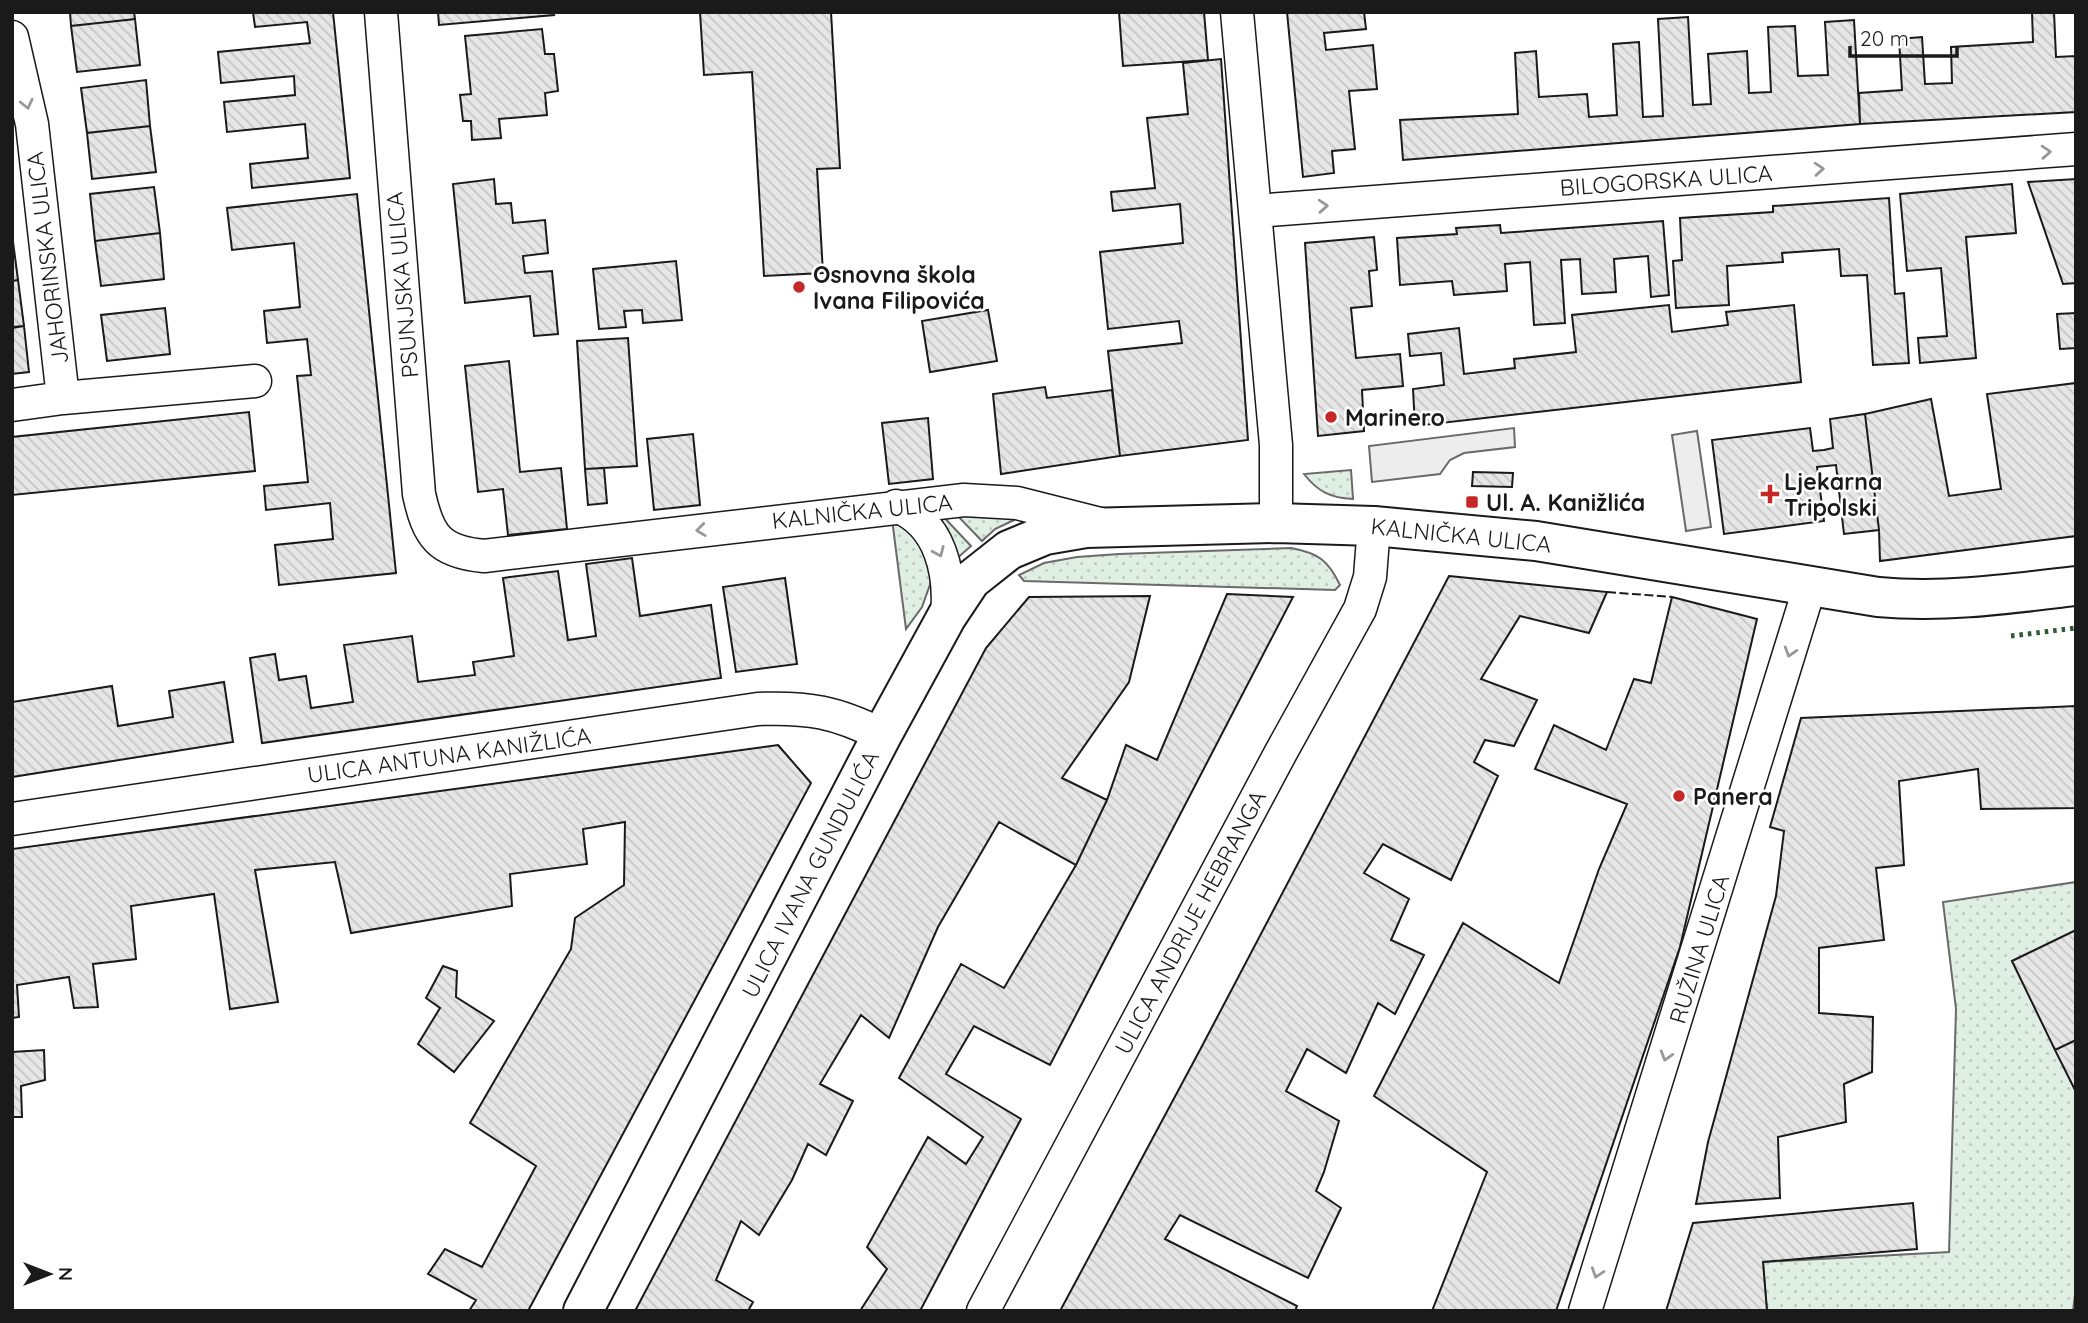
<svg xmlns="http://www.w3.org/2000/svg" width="2088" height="1323" viewBox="0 0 2088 1323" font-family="Quicksand,sans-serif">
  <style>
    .grass { fill: url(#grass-dots); stroke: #6a6a6a; stroke-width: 2 }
    .parking { fill: #ededed; stroke: #6a6a6a; stroke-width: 2 }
    .building { fill: url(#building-back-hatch); stroke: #1a1a1a; stroke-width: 2 }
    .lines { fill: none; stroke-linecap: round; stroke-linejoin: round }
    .minor-casing { stroke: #1a1a1a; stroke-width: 35 }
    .secondary-casing { stroke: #1a1a1a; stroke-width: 42 }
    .minor { stroke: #fff; stroke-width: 32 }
    .secondary { stroke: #fff; stroke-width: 38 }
    .hedge { stroke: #2b5a34; stroke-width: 5; stroke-dasharray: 3.5 5; stroke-linecap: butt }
    .fence { stroke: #1a1a1a; stroke-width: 2; stroke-dasharray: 9 3.5; stroke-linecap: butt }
    .oneway { stroke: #989898 }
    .poi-dot { fill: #c62828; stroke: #fff; stroke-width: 2.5 }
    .labels { text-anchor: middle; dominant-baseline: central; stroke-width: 5; stroke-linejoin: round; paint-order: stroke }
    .street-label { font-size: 23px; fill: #1a1a1a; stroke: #fff }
    .poi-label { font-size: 23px; font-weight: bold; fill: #1a1a1a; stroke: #fff; text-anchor: start }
  </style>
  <defs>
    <pattern id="grass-dots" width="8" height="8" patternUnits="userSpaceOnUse" patternTransform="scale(1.75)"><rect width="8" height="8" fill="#e0efe3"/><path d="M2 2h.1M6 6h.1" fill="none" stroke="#c0ccc2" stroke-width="1.8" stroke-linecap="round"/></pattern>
    <pattern id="building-back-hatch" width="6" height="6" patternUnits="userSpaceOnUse" patternTransform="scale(1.75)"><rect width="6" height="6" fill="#e6e6e6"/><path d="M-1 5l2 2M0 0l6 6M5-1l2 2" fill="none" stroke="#c5c5c5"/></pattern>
  </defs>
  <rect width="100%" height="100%" fill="#fff"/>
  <!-- grass -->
  <path class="grass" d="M1351,470L1353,499C1331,498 1318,492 1304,474Z
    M952,510L1014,515V520L995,529L982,541Z
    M939,512L971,546L953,562L929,513Z
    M892,519L901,522L927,553L932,579L922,607L906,629Z
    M1291,548C1318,553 1328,560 1340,585L1335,590L1024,581L1019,575L1044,563L1077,557L1119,554Z
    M2076,882V930L2012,961L2076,1091V1286L2073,1311H1767L1763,1262L1949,1252L1956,1009L1943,902Z"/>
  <!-- parking -->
  <path class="parking" d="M1514,428L1515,447L1464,453L1450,460L1440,474L1372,482L1369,446Z
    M1697,431L1711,527L1686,531L1672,435Z"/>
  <!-- building -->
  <path class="building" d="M70,12H134L135,19L71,26Z
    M253,12H333L350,178L252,188L250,164L308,158L305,124L227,132L224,102L295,95L294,76L221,83L218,52L310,43L307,22L255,27Z
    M438,12H553L554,15L439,25Z
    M700,12H831L840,168L817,169L823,273L764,276L752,72L704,75Z
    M1119,12H1204L1208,60L1123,66Z
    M1287,12H1364L1366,29L1324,33L1326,50L1373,45L1377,89L1349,91L1355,149L1332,151L1334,173L1303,177Z
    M2032,12H2054L2056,57L2076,56V112L1860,124L1859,93L1902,90L1899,39L1922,37L1925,84L1952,83L1951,47L2033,42Z
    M1688,17L1693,105L1711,104L1708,54L1747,51L1749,93L1771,92L1768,27L1795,26L1798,76L1828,75L1825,22L1854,20L1860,124L1403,160L1400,120L1518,114L1515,53L1536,51L1539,97L1587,94L1589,117L1617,115L1613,44L1639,42L1643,117L1663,116L1658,19Z
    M135,19L140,65L77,72L71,26Z
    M542,29L545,54H554L558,91L545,93L547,115L499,119L501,138L472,140L471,121H463L460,95L471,94L465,36Z
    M1221,59L1248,440L1120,456L1108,351L1182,343L1179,321L1108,329L1100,252L1183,243L1180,204L1113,211L1111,192L1155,188L1147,118L1188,114L1183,63Z
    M146,80L150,126L87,133L81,88Z
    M150,126L156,172L92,179L87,133Z
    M494,179L496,204L511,203L513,223L545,220L548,253L523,256L525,273L552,271L558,334L534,336L530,296L465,303L453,184Z
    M2076,179V283L2063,284L2028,182Z
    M2012,184L2016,233L1966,237L1976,358L1920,363L1918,338L1947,336L1941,268L1907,271L1900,194Z
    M154,187L160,233L95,241L90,194Z
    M357,194L396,573L279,585L275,545L333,539L330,503L266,510L264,486L308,482L297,376L311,375L307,339L267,343L264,311L300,307L294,243L232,250L227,208Z
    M1889,198L1895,294L1904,293L1909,363L1873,365L1867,275L1841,276L1839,249L1782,253L1783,262L1727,266L1729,305L1676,308L1673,261L1682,260L1680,218L1773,212V206Z
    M1663,221L1669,295L1651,297L1648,256L1614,259L1616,292L1582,294L1580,259L1561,260L1565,323L1534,325L1530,262L1505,264L1507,291L1454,295L1452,281L1400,285L1397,238L1457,234L1456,228L1500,225L1501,233Z
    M160,233L164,279L101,286L95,241Z
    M12,234L18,280L12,281Z
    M1374,237L1377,270L1369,271L1372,306L1351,308L1356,358L1400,354L1403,386L1362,390L1364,431L1318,436L1305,243Z
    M676,261L682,320L643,323L642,310L624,311L626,327L599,329L593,269Z
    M18,280L24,326L12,327V281Z
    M1669,305L1672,332L1728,325L1726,312L1794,305L1801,382L1415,426L1413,389L1444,385L1441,353L1410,356L1408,334L1459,328L1464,374L1515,368L1514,359L1576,352L1572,315Z
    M165,308L170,354L107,361L101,315Z
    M988,310L997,361L930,372L922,321Z
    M2076,313V348L2060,349L2057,314Z
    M24,326L29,372L12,374V328Z
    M628,338L637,466L585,469L577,341Z
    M509,361L520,472L561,468L567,529L508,535L503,489L478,492L465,366Z
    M2076,383V536L1880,561L1879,530L1865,414L1931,399L1949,496L2001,489L1987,394Z
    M1045,387L1047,398L1112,390L1120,456L1001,474L993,394Z
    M249,412L255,471L12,495V437Z
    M1865,414L1879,530L1844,534L1836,465L1817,467L1824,521L1724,534L1712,440L1810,428L1813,451L1824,450L1833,448L1830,419Z
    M928,418L933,479L889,484L882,423Z
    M693,434L700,505L654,510L647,439Z
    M604,468L607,503L588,505L585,469Z
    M1473,472L1513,473L1512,487L1472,486Z
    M632,558L640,616L711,605L721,678L262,743L250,658L275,654L279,680L306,676L311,708L353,702L344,645L412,636L418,682L475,675L473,662L514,656L503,578L558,571L568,640L596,636L586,564Z
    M1449,576L1607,592L1589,633L1520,616L1481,679L1537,700L1514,746L1485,740L1474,762L1498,776L1451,880L1383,844L1364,873L1409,899L1391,940L1424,955L1395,1014L1378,1003L1346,1073L1307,1049L1286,1091L1339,1121L1324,1172L1316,1191L1341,1208L1308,1278L1180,1215L1165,1239L1297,1306L1295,1311H1060L1201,1048Z
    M785,578L797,664L736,672L723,587Z
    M1227,594L1293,597L1050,1065L974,1026L946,1074L1021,1119L920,1311H860L887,1269L867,1247L928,1137L966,1164L983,1137L899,1078L961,964L1004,988L1076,865L1107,800L1126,745L1157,760Z
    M1150,596L1129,682L1062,778L1107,800L1076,865L999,822L938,927L889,1038L861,1015L820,1084L853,1101L826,1155L808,1144L792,1180L759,1235L741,1221L716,1280L753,1302L748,1311H635L986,648L1029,597Z
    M1672,597L1757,619L1680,947L1556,1311H1432L1487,1172L1374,1096L1463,923L1559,983L1599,869L1627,804L1535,769L1554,725L1606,750L1634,679L1651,683Z
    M224,682L233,742L12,777V702L112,686L118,726L173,717L169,691Z
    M2076,706V808L1981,809L1978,769L1899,781L1904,865L1876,868L1884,940L1819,948V1013L1873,1017L1872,1072L1844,1084L1846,1122L1778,1137L1780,1198L1696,1204L1708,1142L1776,896L1784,831L1770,827L1801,718Z
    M778,745L811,783L528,1311H469L476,1300L428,1274L445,1249L482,1267L536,1166L470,1123L571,949L575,918L624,885L625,822L583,829L587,864L510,874L512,906L351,933L335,862L255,870L278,1002L230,1009L214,894L131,906L136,959L93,964L98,1007L74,1008L69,977L17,985L19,1017L12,1018V849Z
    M2076,930V1040L2055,1050L2012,961Z
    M443,966L457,971L456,997L494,1021L454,1072L418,1044L440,1008L426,998Z
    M2076,1040V1092L2055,1050Z
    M44,1050L45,1080L21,1086L22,1117H12V1052Z
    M1913,1203L1917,1249L1763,1262L1767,1311H1666L1693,1223Z"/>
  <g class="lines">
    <defs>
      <path id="minor" d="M381,12L419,494C428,536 439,552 484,556L964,500L1017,503L1100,524
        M1237,12L1276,445V523
        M12,37L32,124L63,398L12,405
        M1255,211L2076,149
        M63,398L255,381
        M896,506C941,523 951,574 947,616
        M12,819L758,709C809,707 836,712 882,735
        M983,1311L1280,754L1360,609L1370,577L1374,526
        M1585,1311L1810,586"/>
      <path id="secondary" d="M583,1311L882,735L947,616L971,580L1009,550L1045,535L1086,528L1276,523L1374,526L1536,541L1878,597C1945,603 2009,594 2076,586"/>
    </defs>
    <!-- minor casing -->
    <use href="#minor" class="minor-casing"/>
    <!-- secondary casing -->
    <use href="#secondary" class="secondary-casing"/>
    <!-- minor -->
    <use href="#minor" class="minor"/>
    <!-- secondary -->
    <use href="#secondary" class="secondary"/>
    <!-- hedge -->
    <path class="hedge" d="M2011,636L2076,628"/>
    <!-- fence -->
    <path class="fence" d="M1607,592L1672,597"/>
  </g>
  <!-- one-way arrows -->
  <defs><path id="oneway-chevron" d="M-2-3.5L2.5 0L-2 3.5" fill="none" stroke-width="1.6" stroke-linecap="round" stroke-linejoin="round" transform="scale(1.75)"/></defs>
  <g class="oneway">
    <use href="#oneway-chevron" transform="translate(27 104) rotate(77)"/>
    <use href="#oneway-chevron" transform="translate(2046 152) rotate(-4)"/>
    <use href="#oneway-chevron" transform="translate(1819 169) rotate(-4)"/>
    <use href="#oneway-chevron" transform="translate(1323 206) rotate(-4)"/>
    <use href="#oneway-chevron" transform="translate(701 530) rotate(173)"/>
    <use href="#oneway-chevron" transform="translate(939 552) rotate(66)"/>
    <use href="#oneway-chevron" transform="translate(1790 652) rotate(107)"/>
    <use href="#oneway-chevron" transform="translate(1666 1056) rotate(107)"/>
    <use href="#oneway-chevron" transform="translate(1597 1273) rotate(108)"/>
  </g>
  <!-- markers -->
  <g class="poi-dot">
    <circle cx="799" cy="287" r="7"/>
    <circle cx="1331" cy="417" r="7"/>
    <path d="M1766.5 483.5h7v7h7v7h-7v7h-7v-7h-7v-7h7z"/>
    <rect x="1465" y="495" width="14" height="14" rx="3.5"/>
    <circle cx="1679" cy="796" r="7"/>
  </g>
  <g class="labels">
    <!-- street labels -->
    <g class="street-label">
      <text transform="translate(1666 180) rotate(-4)">BILOGORSKA ULICA</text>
      <text transform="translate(47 258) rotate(-97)">JAHORINSKA ULICA</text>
      <text transform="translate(402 285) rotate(-95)">PSUNJSKA ULICA</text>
      <text transform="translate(862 511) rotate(-6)">KALNIČKA ULICA</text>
      <text transform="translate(1461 535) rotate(6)">KALNIČKA ULICA</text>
      <text transform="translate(449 755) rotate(-8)">ULICA ANTUNA KANIŽLIĆA</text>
      <text transform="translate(810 874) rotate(-63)">ULICA IVANA GUNDULIĆA</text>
      <text transform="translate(1190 922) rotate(-62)">ULICA ANDRIJE HEBRANGA</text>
      <text transform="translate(1699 949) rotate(-73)">RUŽINA ULICA</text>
    </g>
    <!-- poi labels -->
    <g class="poi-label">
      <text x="813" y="274">Osnovna škola<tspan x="813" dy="26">Ivana Filipovića</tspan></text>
      <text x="1345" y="417">Marinero</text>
      <text x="1784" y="481">Ljekarna<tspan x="1784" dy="26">Tripolski</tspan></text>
      <text x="1486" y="502">Ul. A. Kanižlića</text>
      <text x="1693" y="796">Panera</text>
    </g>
  </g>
  <!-- border -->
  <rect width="2088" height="1323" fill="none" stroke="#1a1a1a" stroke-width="28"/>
  <!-- north arrow -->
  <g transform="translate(49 1274) rotate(90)" stroke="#ffffff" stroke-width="5" paint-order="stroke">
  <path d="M0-5L12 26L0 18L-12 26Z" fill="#1a1a1a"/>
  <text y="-10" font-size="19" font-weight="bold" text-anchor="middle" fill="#1a1a1a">N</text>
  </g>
  <!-- scale -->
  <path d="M1850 46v10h107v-10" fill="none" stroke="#1a1a1a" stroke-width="3.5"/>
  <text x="1860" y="46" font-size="21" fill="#1a1a1a" stroke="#ffffff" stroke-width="5" paint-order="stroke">20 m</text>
</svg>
